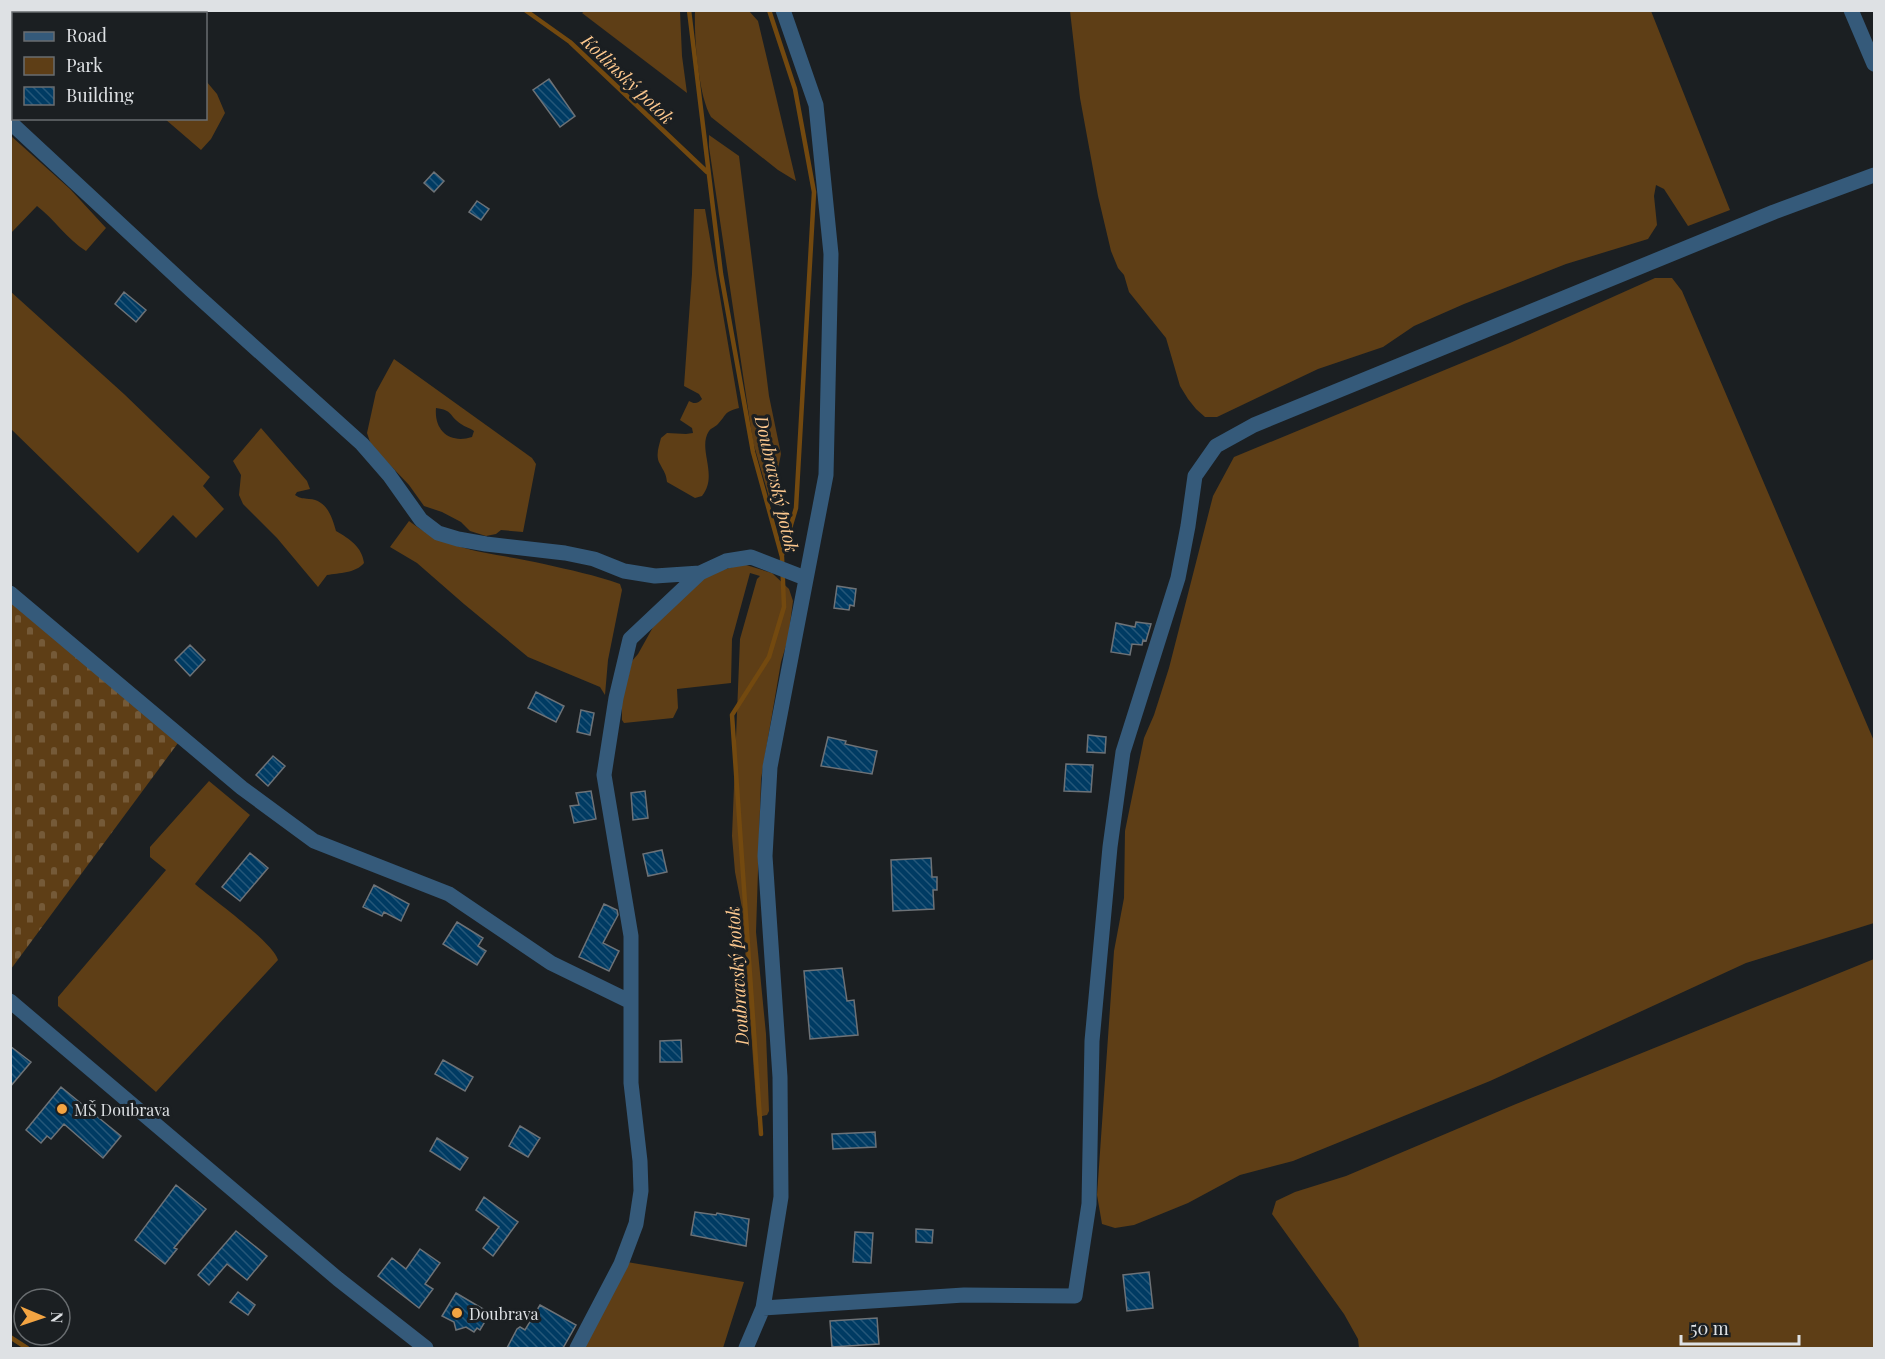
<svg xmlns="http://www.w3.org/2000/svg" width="1885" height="1359" viewBox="0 0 1885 1359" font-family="'Playfair Display',serif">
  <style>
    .green { fill: #5e3e16; fill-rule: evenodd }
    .forest { fill: url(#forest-firs) }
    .cemetery { fill: url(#cemetery-stones) }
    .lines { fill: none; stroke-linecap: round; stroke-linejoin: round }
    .stream { stroke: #73490f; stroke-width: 4.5 }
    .building { fill: url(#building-back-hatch); stroke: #6d7277; stroke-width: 1.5 }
    .minor { stroke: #355a7a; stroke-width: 15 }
    .poi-dot { fill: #f3a442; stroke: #1b1f22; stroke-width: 2 }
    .labels { text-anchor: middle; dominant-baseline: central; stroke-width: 6; stroke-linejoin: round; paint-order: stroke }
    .poi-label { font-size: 16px; fill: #dee1e4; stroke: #1b1f22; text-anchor: start }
    .water-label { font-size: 18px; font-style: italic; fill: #fdc88e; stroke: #1b1f22 }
  </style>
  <defs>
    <pattern id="forest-firs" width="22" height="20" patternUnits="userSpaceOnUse" patternTransform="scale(1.5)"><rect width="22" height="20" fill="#5e3e16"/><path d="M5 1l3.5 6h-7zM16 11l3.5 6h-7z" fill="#755a38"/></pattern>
    <pattern id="cemetery-stones" width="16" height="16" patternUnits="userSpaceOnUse" patternTransform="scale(1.5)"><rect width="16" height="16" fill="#5e3e16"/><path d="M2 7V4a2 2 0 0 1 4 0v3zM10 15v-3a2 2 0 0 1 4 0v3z" fill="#755a38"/></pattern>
    <pattern id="building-back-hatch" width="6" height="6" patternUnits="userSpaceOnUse" patternTransform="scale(1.5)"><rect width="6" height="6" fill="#003b63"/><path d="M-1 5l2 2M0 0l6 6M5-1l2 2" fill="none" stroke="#255779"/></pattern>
  </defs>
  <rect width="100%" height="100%" fill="#1b1f22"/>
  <!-- green -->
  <path class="green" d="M586,10L680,11L682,56L687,93L582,13Z
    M695,11H749L758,21L796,181L778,170L711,117C698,95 694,36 695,11Z
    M1070,11H1651L1730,210L1688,226L1664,189L1656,185L1654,196L1657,225L1648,239L1566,264L1464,304L1414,326L1383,347L1318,369L1217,417H1205L1196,409L1188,399L1180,386L1166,338L1129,292L1124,275L1118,268L1111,251L1098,196L1080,98Z
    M206,81L217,94L225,113L211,139L201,150L165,119L206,118Z
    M709,135L739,156L769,396L781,454L771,504L753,442L709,147Z
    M11,136L70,189L106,228L86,251C67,239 54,219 37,206L11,233Z
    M694,209H705L739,408C723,412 727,415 717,425C715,427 711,428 709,431C697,449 719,475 702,496L695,498L667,482C666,473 664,472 660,464C655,456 659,446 661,438L667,433L686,434L693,433L692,428L680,420L689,401C694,404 698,404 702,399L699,394L684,386L692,274Z
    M1655,278H1672L1682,291L1874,741V923L1746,963L1490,1081L1293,1161L1240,1175L1188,1203L1134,1225L1115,1228L1102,1224L1097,1195L1114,951L1124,898L1125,831L1144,738L1154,715L1169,668L1213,496L1234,457L1510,343Z
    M10,291L124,394L210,477L203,486L224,509L196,538L173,515L138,553L11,429Z
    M394,359L532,458L536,464L523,532L501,530L496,534L486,536L470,531L461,522L442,512L424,506L409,485L371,445L367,433L376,392ZM436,408C453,410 449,416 461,424C465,427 470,428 474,431L472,437C450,444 434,431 436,408Z
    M261,428L307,481L310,489L297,492L295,495C301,499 303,498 309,499C327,500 332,517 336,531C350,539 362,547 364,563C356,573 339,573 327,575L318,587L277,538L243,504L239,495L241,475L233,461Z
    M409,521C452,554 494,552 544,564C570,570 595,575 620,584L622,590L608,660L605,695L600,687L528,657L464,604L417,563L390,547Z
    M743,564L772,573L789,589L793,601L788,639L781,662L761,779L756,932L766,1034L769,1111L767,1115L758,1117L757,1114L742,908L735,872L732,836L740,639L757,579L760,576L750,573L732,639L731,683L677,689L678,708L673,718L624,723L622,720V701L632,661L638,654L657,620L698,577Z
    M209,781L250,815L195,884C212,899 273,942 278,960L156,1092L58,1006V997L166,870L150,857V847Z
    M1874,959V1348H1359L1358,1339L1344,1314L1272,1214L1276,1201L1295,1192L1346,1176L1516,1104Z
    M627,1262L744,1282L723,1348H584Z"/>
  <!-- forest -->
  <path class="forest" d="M11,10H133V13L14,14L13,40L11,43Z"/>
  <!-- cemetery -->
  <path class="cemetery" d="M11,602L178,743L11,969Z"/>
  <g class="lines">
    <!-- stream -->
    <path class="stream" d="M525,10L570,42L707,172
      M689,10L721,274L753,452L782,557L784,607L769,657L732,715L761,1134
      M769,10L795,89L814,192L796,508L782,555
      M10,1337L27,1348"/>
  </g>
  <!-- building -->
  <path class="building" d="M549,79L575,116L560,127L533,90Z
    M434,172L444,181L434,192L424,183Z
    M477,201L489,209L481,220L469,212Z
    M124,292L146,310L136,322L115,304Z
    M837,586L856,589L854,606L850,605L849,610L834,608Z
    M1136,622L1151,624L1146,641L1143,640L1142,645L1132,644L1130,655L1111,652L1116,623L1135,627Z
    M190,645L205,660L190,676L175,660Z
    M536,692L564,706L556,722L528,708Z
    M581,710L594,713L590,735L577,732Z
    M1088,735L1106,737L1105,753L1087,752Z
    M828,737L846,741L845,744L877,751L872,774L821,766Z
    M273,756L285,766L268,786L256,775Z
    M1066,764L1093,765L1091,792L1064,791Z
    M591,791L596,819L574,823L570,806L579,805L576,793Z
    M645,791L648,818L633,820L631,793Z
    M662,850L667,872L648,876L643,854Z
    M250,853L268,868L240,901L222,887Z
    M931,858L932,877H937V890H933L934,909L893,911L891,860Z
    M374,885L409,904L401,921L384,912L382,916L363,907Z
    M604,904L617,910L618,915L603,943L619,951L609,971L579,957Z
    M457,922L483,938L478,946L486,951L477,965L443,944Z
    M842,968L847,1001L854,1000L858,1035L810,1039L804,971Z
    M681,1040L682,1062H660V1041Z
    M10,1046L31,1062L10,1087Z
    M443,1060L473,1077L465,1091L435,1074Z
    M61,1087L121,1136L103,1158L64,1124L51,1139L47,1136L41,1143L26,1130Z
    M520,1126L540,1138L528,1157L509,1146Z
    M875,1132L876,1147L833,1149L832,1134Z
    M437,1138L468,1158L460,1170L430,1151Z
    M176,1185L206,1209L174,1248L177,1249L165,1264L135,1240Z
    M484,1197L518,1222L493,1256L483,1248L499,1227L476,1210Z
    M695,1212L716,1215L717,1213L749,1219L746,1246L691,1235Z
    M916,1229L933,1230L932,1243L916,1242Z
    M236,1231L267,1256L247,1280L227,1264L209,1285L198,1275Z
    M855,1232L873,1233L871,1263L853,1262Z
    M420,1249L440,1263L425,1284L433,1289L419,1308L378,1276L392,1258L406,1269Z
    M1149,1272L1153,1308L1127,1311L1123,1275Z
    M238,1292L255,1305L248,1315L230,1302Z
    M456,1293L490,1313L480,1330L477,1328L474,1332L466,1327L456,1330L454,1322L442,1316Z
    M540,1305L576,1325L563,1348H507L517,1329L520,1327L525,1330Z
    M877,1318L879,1344L832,1347L830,1321Z"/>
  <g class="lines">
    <!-- minor -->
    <path class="minor" d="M1851,10L1874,64
      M10,122L191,290L362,444L389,475L421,520L438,533L458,539L486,544L565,553L594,559L624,571L655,576L700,573
      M10,593L242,788L314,841L449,894L551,963L629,1001
      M10,1001L338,1279L426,1348
      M763,1308L964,1295L1075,1296L1089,1204L1092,1041L1110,847L1123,752L1178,578L1188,526L1195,476L1216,446L1254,425L1774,212L1874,175
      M577,1348L621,1264L636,1224L641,1191L640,1161L631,1083V936L604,775L616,698L630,639L700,573L726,561L751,557L805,578
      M746,1348L763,1308L781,1197L780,1077L765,856L770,767L826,475L831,254L816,105L783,10"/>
  </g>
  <!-- markers -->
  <g class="poi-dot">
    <circle cx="62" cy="1109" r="6"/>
    <circle cx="457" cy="1313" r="6"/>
  </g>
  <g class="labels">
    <!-- poi labels -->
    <g class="poi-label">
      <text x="74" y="1109">MŠ Doubrava</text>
      <text x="469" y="1313">Doubrava</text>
    </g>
    <!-- water labels -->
    <g class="water-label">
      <text transform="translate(628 79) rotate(44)">Kotlinský potok</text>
      <text transform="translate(777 484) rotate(77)">Doubravský potok</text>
      <text transform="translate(737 976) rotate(-94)">Doubravský potok</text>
    </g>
  </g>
  <!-- border -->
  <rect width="1885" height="1359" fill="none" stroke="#dee1e4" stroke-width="24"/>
  <!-- legend -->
  <rect x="12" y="12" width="195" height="108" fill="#1b1f22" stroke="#696d70" stroke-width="1.5"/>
  <rect x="24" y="32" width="30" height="9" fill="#355a7a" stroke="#696d70" stroke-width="1.5"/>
  <text x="66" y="42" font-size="18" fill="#dee1e4">Road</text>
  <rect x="24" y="57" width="30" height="18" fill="#5e3e16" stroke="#696d70" stroke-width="1.5"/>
  <text x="66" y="72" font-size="18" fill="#dee1e4">Park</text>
  <rect x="24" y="87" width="30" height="18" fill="url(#building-back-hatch)" stroke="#696d70" stroke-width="1.5"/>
  <text x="66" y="102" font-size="18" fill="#dee1e4">Building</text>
  <!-- north arrow -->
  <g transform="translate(42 1317) rotate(92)"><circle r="28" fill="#1b1f22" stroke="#696d70" stroke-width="1.5"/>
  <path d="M0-4.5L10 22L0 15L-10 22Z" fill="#f3a442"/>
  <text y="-9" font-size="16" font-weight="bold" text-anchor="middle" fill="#dee1e4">N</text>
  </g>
  <!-- scale -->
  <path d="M1681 1335v9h118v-9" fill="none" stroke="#dee1e4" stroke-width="3"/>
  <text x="1690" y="1335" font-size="18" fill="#dee1e4" stroke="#1b1f22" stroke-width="4.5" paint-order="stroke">50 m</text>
</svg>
